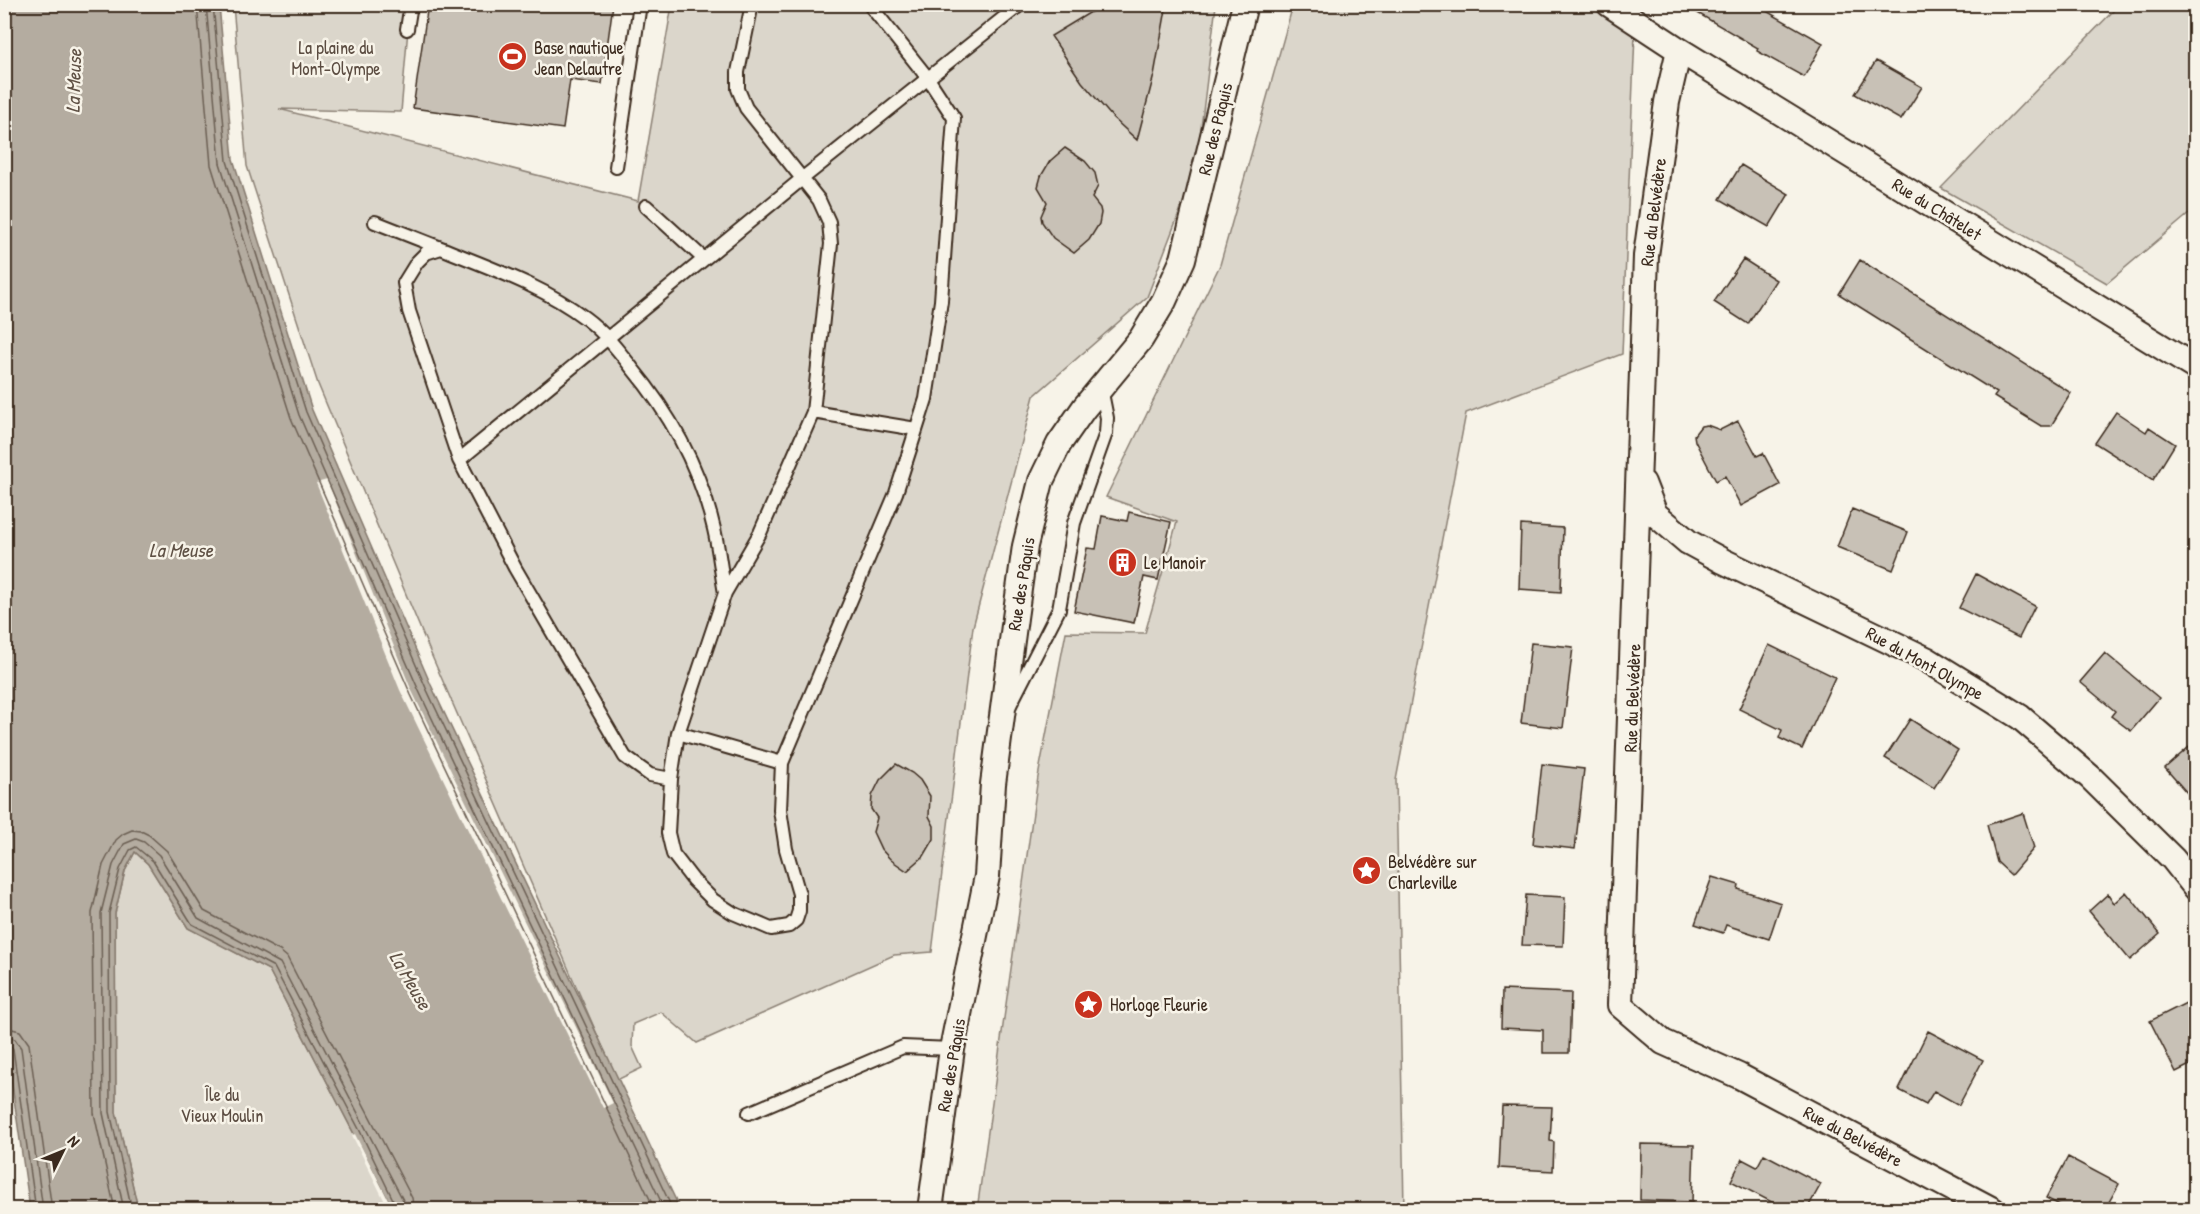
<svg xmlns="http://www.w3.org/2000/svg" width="2200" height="1214" viewBox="0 0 2200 1214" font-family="'Patrick Hand',sans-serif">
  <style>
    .green { fill: #dbd6cb; stroke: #8b8074; stroke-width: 1.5 }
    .water { fill: #b4aca0; stroke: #84786c; stroke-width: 1.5 }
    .pier { fill: #f7f3e8 }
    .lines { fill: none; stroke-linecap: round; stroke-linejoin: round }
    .shore { stroke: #6b5e52; stroke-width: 1.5 }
    .building { fill: #c8c1b6; stroke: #3b2a1e; stroke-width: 1.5 }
    .lane-casing { stroke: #3b2a1e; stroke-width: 16 }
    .street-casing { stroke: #3b2a1e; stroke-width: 28 }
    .lane { stroke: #f7f3e8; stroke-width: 12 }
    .street { stroke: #f7f3e8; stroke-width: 24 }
    .labels { text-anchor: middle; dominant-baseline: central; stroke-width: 5; stroke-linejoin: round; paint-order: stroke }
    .park-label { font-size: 18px; fill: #5b4c41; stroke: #f7f3e8 }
    .poi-label { font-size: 18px; fill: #3b2a1e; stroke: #f7f3e8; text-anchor: start }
    .street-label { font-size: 18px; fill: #3b2a1e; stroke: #f7f3e8 }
    .water-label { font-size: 20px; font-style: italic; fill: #5f5145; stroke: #f7f3e8 }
  </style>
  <rect width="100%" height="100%" fill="#f7f3e8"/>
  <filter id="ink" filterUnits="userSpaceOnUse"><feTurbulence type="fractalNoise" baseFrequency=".0167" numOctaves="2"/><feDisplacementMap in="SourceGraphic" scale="12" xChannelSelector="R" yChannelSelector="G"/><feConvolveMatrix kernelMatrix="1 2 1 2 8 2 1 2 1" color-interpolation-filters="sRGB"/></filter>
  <g filter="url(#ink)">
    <!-- green -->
    <path class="green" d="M233,5H410L401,112L279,109L638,201L672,5H1216L1196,169L1147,297L1034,396L973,627L932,952L894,955L697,1043L661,1012L633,1024L632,1046L642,1068L617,1080L431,654L318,384L247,166Z
      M1293,5H1601L1635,33L1622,354L1466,413L1396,780L1404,1209L977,1210L1038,777L1066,632L1145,633L1177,522L1106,497L1220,265Z
      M2119,5H2195L2196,208L2107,283L1941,188Z
      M135,852L148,864L188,928L269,970L393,1209H138L116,1112L115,913L125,871Z"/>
    <!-- water -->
    <path class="water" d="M4,5H219L233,159L312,410L431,685L680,1209H393L269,970L188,928L148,864L135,852L125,871L115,913L116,1112L138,1209H30L4,1030Z"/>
    <!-- pier -->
    <path class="pier" d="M327,480L411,689L613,1103L603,1108L400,690L316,483Z
      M355,1134L393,1209L389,1210L352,1135Z"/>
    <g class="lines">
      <!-- shore -->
      <path class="shore" d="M197,4L211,165L291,418L411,695L655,1210
        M206,4L220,163L299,415L419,691L665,1210
        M213,4L227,161L306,412L426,688L673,1210
        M4,1027L20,1031L29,1044L52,1210
        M4,1036L15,1039L21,1048L43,1210
        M4,1044L10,1045L13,1049L36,1210
        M115,1210L94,1113L92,913L103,865L116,840L123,834L132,830L141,831L149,835L167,851L204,911L280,951L287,957L412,1198L414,1210
        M124,1210L103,1113L101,913L113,865L124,844L136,839L144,842L159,855L198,918L280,963L404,1202L405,1210
        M132,1210L110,1112L109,913L120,869L130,850L136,847L153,861L192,924L274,967L360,1131L398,1210"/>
    </g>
    <!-- building -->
    <path class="building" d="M428,4H613L602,84L570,80L563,129L413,108Z
      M1104,4H1167L1154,75L1137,140L1113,118L1082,82L1051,36Z
      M1682,4H1754L1823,43L1804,77L1757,51L1758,48Z
      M1876,61L1922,87L1901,120L1855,94Z
      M1065,148L1085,161L1095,173L1098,186L1092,198L1100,208L1101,213L1099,224L1089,240L1074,253L1053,238L1042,222L1041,216L1047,202L1038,187L1041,176L1050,161Z
      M1741,165L1789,194L1769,227L1720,199Z
      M1743,259L1776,280L1748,324L1714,302Z
      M1860,260L2071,393L2051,426H2041L1994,397L1997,393L1839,294Z
      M2116,412L2146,432L2149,427L2175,444L2153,480L2095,443Z
      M1738,421L1757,456L1763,453L1780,485L1741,506L1725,476L1716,481L1695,441L1694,435L1701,426L1707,425L1720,430Z
      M1852,509L1908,532L1893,570L1837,547Z
      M1129,512L1171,522L1158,580L1144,577L1134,623L1074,611L1087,548L1096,549L1102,516L1127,521Z
      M1521,525L1563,528L1561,592L1519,589Z
      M1976,574L2035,606L2019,638L1959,608Z
      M1531,643L1573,647L1563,728L1521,723Z
      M1769,645L1835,677L1802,749L1779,738L1782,730L1739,709Z
      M2105,653L2159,698L2131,731L2111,716L2115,711L2080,682Z
      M1910,719L1958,750L1934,788L1885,758Z
      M2196,741V803L2165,768Z
      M896,764L912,773L920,780L930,796L929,816L934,826V839L924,856L907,871L891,860L881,849L873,832L877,818L871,809L872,796L880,780Z
      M1542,764L1584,769L1575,849L1533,844Z
      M2023,813L2034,848L2011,875L1997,862L1987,825Z
      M1712,877L1739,885L1738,889L1781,903L1769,939L1726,925L1723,933L1695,924Z
      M2126,892L2160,934L2130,960L2089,911L2108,894L2114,903Z
      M1526,895L1565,897L1563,946L1522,945Z
      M1502,990L1571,993L1569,1053H1543V1030L1501,1028Z
      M2196,998V1062L2176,1072L2150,1021Z
      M1928,1031L1983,1060L1959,1105L1934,1091L1926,1104L1899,1090Z
      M1502,1106L1552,1107L1550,1141L1554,1142L1553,1171L1499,1168Z
      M1641,1144L1694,1145L1692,1202L1640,1200Z
      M1764,1154L1821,1184L1807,1209H1785L1731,1181L1742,1159L1757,1167Z
      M2068,1157L2119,1184L2105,1209H2067L2046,1198Z"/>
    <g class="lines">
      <defs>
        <path id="lane" d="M752,4L738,72V89L746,108L819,200L829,222L831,244L813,412L760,533L725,593L678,733L671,779L668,833L673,854L693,880L713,900L733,913L771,929L789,926L796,920L799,911V894L786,849L780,810L782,763L896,493L926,399L941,301L954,118L927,77L869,4
          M407,29L411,4
          M616,167L640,4
          M646,206L704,259
          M375,222L441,248
          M813,412L916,429
          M459,460L803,178L1021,4
          M1010,705L1059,609L1074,523L1106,433L1107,418L1101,388
          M678,733L782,763
          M671,779L650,775L625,757L515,568L459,460L409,311L404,283L417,262L426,253L441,248C490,268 543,286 585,318C604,332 618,350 632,368C672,416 700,469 714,529C719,550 721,572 725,593
          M749,1113L903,1047L952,1049"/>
        <path id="street" d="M1609,4L1679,50L1667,102L1646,256L1620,1005L1663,1042L1739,1076L1993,1210
          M1679,50L2196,368
          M1643,483L1655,514L1688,542L1723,561L1926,659L2020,717L2090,777L2173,859L2196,888
          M930,1210L952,1049L987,876L993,784L1015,618L1025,546L1041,481L1059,444L1084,408L1141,339L1164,301L1183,259L1245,4"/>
      </defs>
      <!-- lane casing -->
      <use href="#lane" class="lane-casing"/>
      <!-- street casing -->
      <use href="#street" class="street-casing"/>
      <!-- lane -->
      <use href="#lane" class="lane"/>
      <!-- street -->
      <use href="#street" class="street"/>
    </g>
  </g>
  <!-- icons -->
  <defs>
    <symbol id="stadium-disc" viewBox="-11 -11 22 22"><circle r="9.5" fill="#c8321e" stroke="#f7f3e8"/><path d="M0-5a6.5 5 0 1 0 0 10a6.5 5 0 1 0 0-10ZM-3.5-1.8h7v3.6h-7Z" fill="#fff"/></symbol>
    <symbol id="building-disc" viewBox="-11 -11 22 22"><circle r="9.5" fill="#c8321e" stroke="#f7f3e8"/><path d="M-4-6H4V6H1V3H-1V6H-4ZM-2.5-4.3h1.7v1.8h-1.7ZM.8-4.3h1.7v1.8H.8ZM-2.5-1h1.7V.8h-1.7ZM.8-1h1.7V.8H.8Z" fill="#fff"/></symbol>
    <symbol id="sight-disc" viewBox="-11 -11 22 22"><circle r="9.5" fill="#c8321e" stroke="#f7f3e8"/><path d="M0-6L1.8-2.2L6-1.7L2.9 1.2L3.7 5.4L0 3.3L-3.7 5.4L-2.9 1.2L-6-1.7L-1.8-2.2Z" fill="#fff"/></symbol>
  </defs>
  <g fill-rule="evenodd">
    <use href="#stadium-disc" x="496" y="40" width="33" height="33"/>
    <use href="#building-disc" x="1106" y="546" width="33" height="33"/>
    <use href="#sight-disc" x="1350" y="854" width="33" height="33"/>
    <use href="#sight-disc" x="1072" y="988" width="33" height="33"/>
  </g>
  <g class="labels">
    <!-- park labels -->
    <g class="park-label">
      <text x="336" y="47">La plaine du<tspan x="336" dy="21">Mont-Olympe</tspan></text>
      <text x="222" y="1094">Île du<tspan x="222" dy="21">Vieux Moulin</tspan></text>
    </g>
    <!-- poi labels -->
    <g class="poi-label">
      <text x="534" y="47">Base nautique<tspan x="534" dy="21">Jean Delautre</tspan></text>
      <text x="1144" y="562">Le Manoir</text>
      <text x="1388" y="861">Belvédère sur<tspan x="1388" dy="21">Charleville</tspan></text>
      <text x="1110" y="1004">Horloge Fleurie</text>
    </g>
    <!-- street labels -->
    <g class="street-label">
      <text transform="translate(1215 129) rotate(-76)">Rue des Pâquis</text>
      <text transform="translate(1937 209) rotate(32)">Rue du Châtelet</text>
      <text transform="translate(1653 212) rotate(-83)">Rue du Belvédère</text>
      <text transform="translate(1021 584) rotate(-81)">Rue des Pâquis</text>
      <text transform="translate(1925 663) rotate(29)">Rue du Mont Olympe</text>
      <text transform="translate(1632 698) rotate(-88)">Rue du Belvédère</text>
      <text transform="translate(951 1065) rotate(-80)">Rue des Pâquis</text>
      <text transform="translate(1853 1136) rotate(28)">Rue du Belvédère</text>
    </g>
    <!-- water labels -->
    <g class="water-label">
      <text transform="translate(73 81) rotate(-88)">La Meuse</text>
      <text x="181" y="549">La Meuse</text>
      <text transform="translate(411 980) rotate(60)">La Meuse</text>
    </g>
  </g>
  <!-- margin -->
  <rect width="2200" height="1214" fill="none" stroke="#f7f3e8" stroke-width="24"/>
  <rect x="12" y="12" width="2176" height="1190" fill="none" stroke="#3b2a1e" stroke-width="2" filter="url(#ink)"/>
  <!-- north arrow -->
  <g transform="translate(63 1151) rotate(47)" stroke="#f7f3e8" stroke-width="4.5" paint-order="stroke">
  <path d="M0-4.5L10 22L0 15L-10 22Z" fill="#3b2a1e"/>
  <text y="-9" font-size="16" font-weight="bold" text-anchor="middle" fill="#3b2a1e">N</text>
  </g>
</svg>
